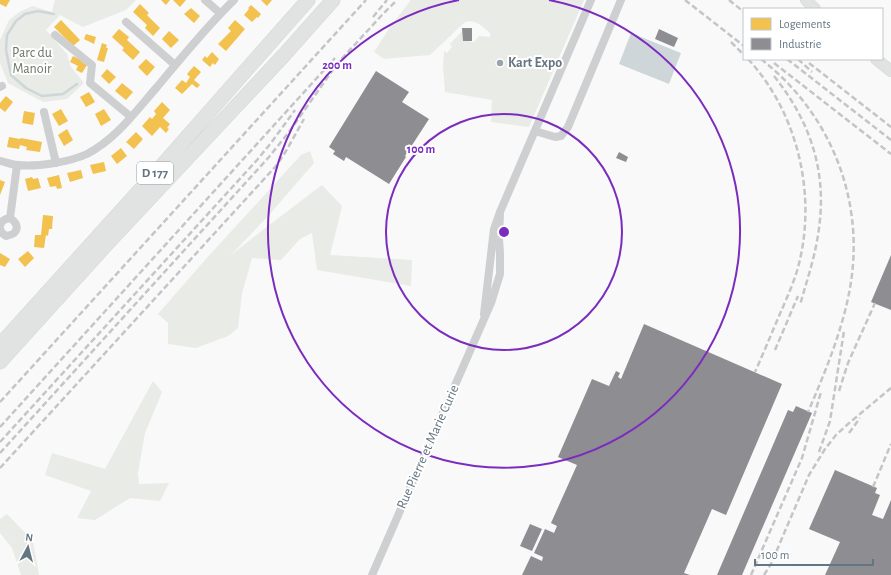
<svg xmlns="http://www.w3.org/2000/svg" width="891" height="575" viewBox="0 0 891 575" font-family="'Alegreya Sans',sans-serif">
  <style>
    .green { fill: #e8ebe6 }
    .water { fill: #ced6d9 }
    .homes { fill: #f2c14e }
    .industry { fill: #8d8d92 }
    .lines { fill: none; stroke-linecap: round; stroke-linejoin: round }
    .stream { stroke: #ced6d9; stroke-width: 2.5 }
    .secondary-casing { stroke: #d5d6d7; stroke-width: 12 }
    .highway-casing { stroke: #d5d6d6; stroke-width: 15 }
    .street { stroke: #cecfd0; stroke-width: 8 }
    .secondary { stroke: #e1e2e2; stroke-width: 11 }
    .highway { stroke: #e1e2e2; stroke-width: 14 }
    .rail { stroke: #c3c5c6; stroke-width: 2.5; stroke-dasharray: 6 3; stroke-linecap: butt }
    .ring { fill: none; stroke: #7b2cbf; stroke-width: 2 }
    .poi-dot { fill: #99a4ac; stroke: #fff; stroke-width: 1.5 }
    .labels { text-anchor: middle; dominant-baseline: central; stroke-width: 4; stroke-linejoin: round; paint-order: stroke }
    .shield { fill: #fff; stroke: #939fa8; stroke-width: 1 }
    .shield-label { font-size: 13px; font-weight: bold; fill: #657683 }
    .park-label { font-size: 14px; fill: #687a64; stroke: #fff }
    .poi-label { font-size: 14px; font-weight: bold; fill: #657683; stroke: #fff; text-anchor: start }
    .street-label { font-size: 14px; fill: #657683; stroke: #fff }
    .centre { fill: #7b2cbf; stroke: #fff; stroke-width: 2 }
    .ring-label { font-size: 12px; text-anchor: middle; font-weight: bold; fill: #7b2cbf; stroke: #fff; stroke-width: 4; stroke-linejoin: round; paint-order: stroke }
  </style>
  <rect width="100%" height="100%" fill="#f9f9f9"/>
  <!-- green -->
  <path class="green" d="M55,0H136L126,10L83,27L60,15L46,30L67,54L71,67L84,83L67,99L43,102L8,83L0,63V40L9,20L21,11L33,6L55,13L52,11Z
    M411,0H584L529,127L491,122L492,100L445,92L443,67L444,51L447,53L452,47L450,44L463,30V41H470V42H474L479,36L490,37V33C482,26 475,19 465,22L430,55L384,59L374,52L390,27Z
    M310,151L314,163L270,214L231,255L264,229L322,185L342,206L339,219L330,255L412,260L411,286L317,270L312,233L300,239L281,260L252,258L242,293L238,328L228,336L196,348L168,344V323L158,314L205,260L301,155Z
    M153,381L162,392L145,433L138,473L139,484L169,483L160,501L130,498L95,520L77,518L91,491L45,475L52,453L105,469Z
    M7,514L33,541L39,575H21L12,548L0,533V519Z"/>
  <!-- water -->
  <path class="water" d="M631,33L681,53L669,84L619,64Z"/>
  <!-- homes -->
  <path class="homes" d="M0,0H10L6,7L0,4Z
    M161,0H170L166,5Z
    M173,0H186L180,7Z
    M261,0H272L267,6Z
    M140,4L149,13L147,15L160,28L153,36L145,28L147,25L133,12Z
    M251,5L261,14L258,18L257,17L252,22L244,15L249,9L248,8Z
    M191,8L200,16L194,23L184,14Z
    M61,20L80,40L73,46L54,27Z
    M235,20L245,29L226,51L218,44L231,31L228,28Z
    M119,29L129,37L127,40L140,52L133,60L122,50L124,48L112,37Z
    M169,31L179,40L171,48L162,39Z
    M86,34L96,37L94,44L84,39Z
    M102,43L107,45L106,48H108L104,62L97,60Z
    M212,52L219,59L215,65L213,63L210,67L202,60L205,56L207,58Z
    M73,56L81,60V61L87,65L82,73L76,70L78,66L70,62Z
    M146,59L155,67L147,76L138,67Z
    M194,66L201,72L194,80L200,85L197,88L192,84L182,94L175,88L182,80L186,83L190,77L187,74Z
    M107,69L116,77L109,84L101,76Z
    M122,83L133,92L126,100L115,91Z
    M89,92L95,102L86,107L80,97Z
    M6,96L13,102L5,112L0,108V103Z
    M162,102L170,110L163,118L170,124L167,128L169,129L166,133L160,127L152,136L142,126L150,117L152,119L156,114L154,111Z
    M61,109L68,121L59,126L52,114Z
    M104,109L111,120L101,126L95,114Z
    M24,111L35,113L33,125L22,123Z
    M67,129L73,140L64,146L58,135Z
    M136,132L143,139L134,149L126,142Z
    M9,137L20,139L21,138L42,142L40,152L26,150L27,147L20,145L19,149L7,147Z
    M121,148L127,156L117,164L111,156Z
    M104,162L106,171L93,174L90,165Z
    M81,170L83,178L70,182L67,173Z
    M59,175L62,188L57,189L56,186L50,187L47,178Z
    M32,177L33,179L38,178L41,188L28,191L25,179Z
    M0,180L5,182L0,195Z
    M43,215L53,216L52,229H49L48,236L46,235L44,248L34,247L35,235H41Z
    M28,251L34,258L25,267L18,259Z
    M0,253L10,259L5,267L0,265Z"/>
  <!-- industry -->
  <path class="industry" d="M462,28H472V41H463Z
    M659,29L678,38L674,47L655,39Z
    M376,71L409,92L402,102L429,119L405,156L406,157L389,184L346,157L344,161L333,154L335,151L329,147Z
    M619,152L628,157L626,162L616,158Z
    M891,255V310L871,302Z
    M644,324L782,384L726,515L712,509L684,573L690,575H522L531,556L542,561L543,557L534,553L545,529L554,533L557,526L551,523L577,465L558,457L592,379L609,386L616,371L620,373L618,377L621,379Z
    M796,406L812,413L742,575H717L788,410L793,412Z
    M835,470L877,488L875,493L880,495L872,515L883,519L891,500V575H825L840,542L809,529Z
    M530,524L542,529L532,551L520,546Z"/>
  <g class="lines">
    <!-- stream -->
    <path class="stream" d="M54,14L38,11L25,14L16,21L7,35L6,50L11,75L26,88L42,96L63,94L77,84"/>
    <defs>
      <path id="secondary" d="M806,0L815,9
        M876,59L891,71"/>
      <path id="highway" d="M0,345L158,170L308,0
        M0,362L105,246L284,55L333,0"/>
    </defs>
    <!-- secondary casing -->
    <use href="#secondary" class="secondary-casing"/>
    <!-- highway casing -->
    <use href="#highway" class="highway-casing"/>
    <!-- street -->
    <path class="street" d="M205,0L220,13
      M126,22L175,65
      M55,35L92,65L90,83L131,117
      M0,87L2,86
      M44,112L56,163
      M535,131L555,137L561,136L568,127L621,0
      M0,161C6,162 12,165 18,165C37,167 70,162 87,154C116,139 136,111 157,87C182,57 206,27 234,0
      M10,218L17,165
      M0,226C1,221 4,219 10,218C20,225 19,234 6,236L2,233L0,229
      M484,314L494,229L500,212L591,0
      M372,575L491,303L500,274V253L499,239L500,212"/>
    <!-- secondary -->
    <use href="#secondary" class="secondary"/>
    <!-- highway -->
    <use href="#highway" class="highway"/>
    <!-- rail -->
    <path class="rail" d="M685,0L744,46
      M729,0L744,12
      M373,17L387,0
      M731,42L744,55
      M748,59C799,114 818,199 797,271C792,287 785,302 779,316C771,335 763,354 755,372
      M761,59C829,112 864,196 851,282C844,327 826,370 808,412
      M787,59L891,140
      M798,59L812,72
      M774,63L891,154
      M809,63L891,127
      M774,76C810,121 827,171 819,228C816,254 807,280 800,305
      M775,350L798,296
      M839,391L848,363L875,303
      M0,402L366,0
      M0,427L335,58
      M849,433L860,418
      M0,442L257,160L271,143L295,110
      M819,452L830,421L844,331
      M0,453L269,157L289,132L337,64L382,15L397,0
      M0,468L276,166L286,151L304,119
      M873,487L891,444
      M751,575L802,458L821,392
      M764,575L771,564L809,475L825,449L836,435L848,424L891,388"/>
  </g>
  <!-- distance rings -->
  <g class="ring">
    <circle cx="504" cy="232" r="118"/>
    <path d="M549 0A236 236 0 1 1 459 0"/>
  </g>
  <!-- markers -->
  <circle class="poi-dot" cx="500" cy="63" r="4"/>
  <g class="labels">
    <!-- shield labels -->
    <rect class="shield" x="137" y="162" width="36" height="22" rx="3"/>
    <g class="shield-label">
      <text x="155" y="173">D 177</text>
    </g>
    <!-- park labels -->
    <g class="park-label">
      <text x="32" y="53">Parc du<tspan x="32" dy="16">Manoir</tspan></text>
    </g>
    <!-- poi labels -->
    <g class="poi-label">
      <text x="508" y="63">Kart Expo</text>
    </g>
    <!-- street labels -->
    <g class="street-label">
      <text transform="translate(428 447) rotate(-66)">Rue Pierre et Marie Curie</text>
    </g>
  </g>
  <circle cx="504" cy="232" r="6" class="centre"/>
  <g class="ring-label">
    <text x="337" y="69">200 m</text>
    <text x="421" y="153">100 m</text>
  </g>
  <!-- legend -->
  <rect x="743" y="8" width="140" height="52" fill="#ffffff" stroke="#c1c8cd"/>
  <rect x="751" y="18" width="20" height="12" fill="#f2c14e" stroke="#c1c8cd"/>
  <text x="779" y="28" font-size="12" fill="#657683">Logements</text>
  <rect x="751" y="38" width="20" height="12" fill="#8d8d92" stroke="#c1c8cd"/>
  <text x="779" y="48" font-size="12" fill="#657683">Industrie</text>
  <!-- north arrow -->
  <g transform="translate(28 547) rotate(7)" stroke="#ffffff" stroke-width="3" paint-order="stroke">
  <path d="M0-3L7 15L0 10L-7 15Z" fill="#657683"/>
  <text y="-6" font-size="11" font-weight="bold" text-anchor="middle" fill="#657683">N</text>
  </g>
  <!-- scale -->
  <path d="M755 559v6h118v-6" fill="none" stroke="#657683" stroke-width="2"/>
  <text x="761" y="559" font-size="12" fill="#657683" stroke="#ffffff" stroke-width="3" paint-order="stroke">100 m</text>
</svg>
